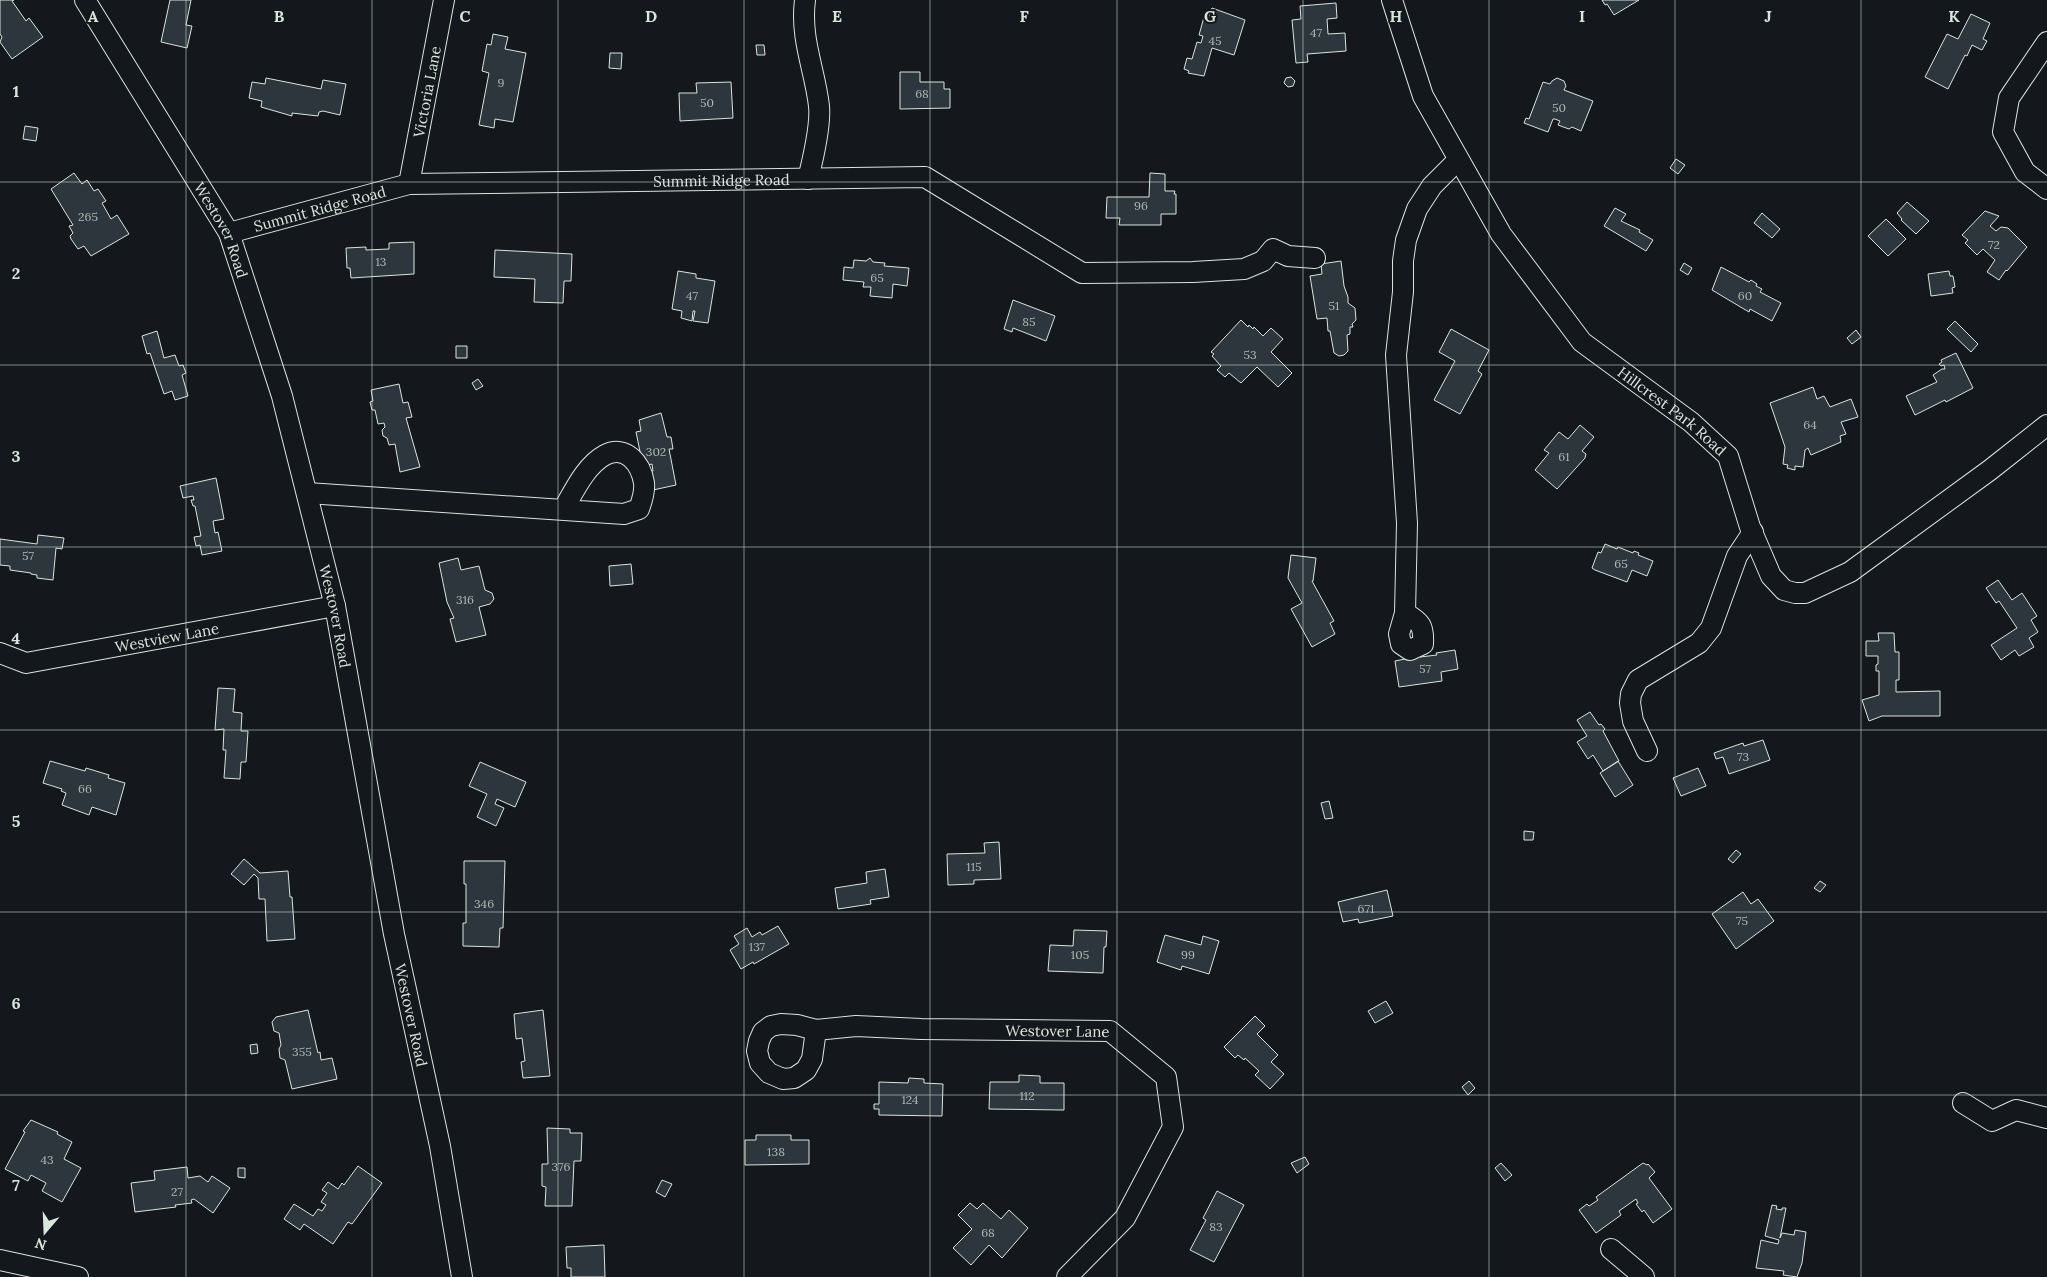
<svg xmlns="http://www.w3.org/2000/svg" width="2047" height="1277" viewBox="0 0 2047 1277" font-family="Lora,serif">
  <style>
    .building { fill: #2c363c; stroke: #d8e6dc }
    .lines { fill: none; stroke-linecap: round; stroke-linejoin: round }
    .minor-casing { stroke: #d8e6dc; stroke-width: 22 }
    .minor { stroke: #14181c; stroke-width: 20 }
    .grid { fill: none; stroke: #d8e6dc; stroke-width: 1; stroke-opacity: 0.55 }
    .labels { text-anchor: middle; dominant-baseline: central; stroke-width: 4; stroke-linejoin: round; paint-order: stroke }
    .number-label { font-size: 12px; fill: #adbab4 }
    .street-label { font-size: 15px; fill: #d8e6dc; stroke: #14181c }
    .grid-label { font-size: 16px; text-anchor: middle; font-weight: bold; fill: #d8e6dc; stroke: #14181c; stroke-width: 4; stroke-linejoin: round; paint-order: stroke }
  </style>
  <rect width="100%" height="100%" fill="#14181c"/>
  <!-- building -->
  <path class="building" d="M0,0H14L12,1L26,21L29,18L43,37L12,59L0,42L2,37L0,34Z
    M170,0H191L186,25L192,26L187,48L161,42Z
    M1602,0H1639L1614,15L1607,4L1605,5Z
    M1336,3L1337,18L1327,19L1328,34L1345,33L1346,51L1307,54L1308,62L1296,63L1292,20L1301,19L1300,6Z
    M1212,8L1245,20L1234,55L1212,48L1204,76L1188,73L1189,71L1184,69L1187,58L1192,59L1197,42L1201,43L1203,36L1199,35L1204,17L1208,19Z
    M1971,14L1990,23L1983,39L1987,41L1982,50L1972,45L1967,56L1965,55L1948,89L1925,77L1947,34L1958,39Z
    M493,34L508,37L505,49L526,53L513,122L495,119L494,128L479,125L489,73L482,71L487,44L491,45Z
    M756,45H764L765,55H757Z
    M610,53H622L621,69L609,68Z
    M900,72H920V82H944V89H950V108L900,109Z
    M1291,77L1295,81L1293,86L1288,87L1284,83L1286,78Z
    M266,78L321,89L323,80L346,84L340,115L323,111L319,112L318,116L292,113V116L261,107L262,101L249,98L252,82L265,84Z
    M1557,78L1564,81L1566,86L1564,90L1593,101L1581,131L1572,127L1569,129L1558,125L1560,121L1555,119H1553L1548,132L1524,123L1526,118L1529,119L1543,82L1550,84L1552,81Z
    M731,82L733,118L680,121L679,93H697L696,83Z
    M25,126L38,128L36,141L23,139Z
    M1676,159L1685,165L1678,174L1670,168Z
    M74,173L82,184L87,180L94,191L98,189L106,201L102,203L111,219L117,215L129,234L91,256L84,246L78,249L71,239L70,236L73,233L69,226L73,225L51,189Z
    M1150,173L1165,174V191H1175L1174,194H1176V214H1161V225H1119L1120,218H1106L1107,197H1149Z
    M1907,202L1929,221L1916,234L1901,220L1902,219L1897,213Z
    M1615,208L1626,214L1621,221L1640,230L1639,232L1653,240L1646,251L1604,226Z
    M1985,211L1999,216L1990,226L1996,231L2001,227L2008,228L2027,247L2007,271L2006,270L1999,280L1987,272L1995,260L1983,249L1977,255L1965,243L1968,240L1962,235Z
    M1762,213L1780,229L1772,238L1754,223Z
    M1886,219L1906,239L1888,256L1868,236Z
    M414,242V274L351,278L350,268H347L346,248L366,247V250L389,249V243Z
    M495,250L572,254L571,281H564L563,303L534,302L535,279L494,277Z
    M870,258L873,262L885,263L884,266L909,268L907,286L893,284L892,298L870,296L871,287H863L864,282L843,280L844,267L853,268L854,260L866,261Z
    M1341,261L1344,286L1348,297V303L1355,308L1356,320L1352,324L1353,327H1350V334L1347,335L1348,351L1344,355L1339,356L1334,353L1330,331H1328L1327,318L1317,319L1310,276L1322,274L1321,264Z
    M1684,263L1692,268L1688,275L1680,270Z
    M1721,267L1749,282L1751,280L1757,284L1756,286L1762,289L1760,292L1781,303L1772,321L1750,309L1749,312L1712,290Z
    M678,271L696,274V278L715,281L708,323L693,321L695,311H693L692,321L681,318L682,311L672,309Z
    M1949,271L1950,276H1953L1955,287L1952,288L1953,293L1931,296L1928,274Z
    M1013,300L1055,316L1046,341L1013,328L1012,332L1004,329Z
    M1241,320L1248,327L1249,325L1253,329L1254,327L1263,336L1271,328L1283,339L1271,352L1292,373L1278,387L1257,367L1241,383L1229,373L1225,377L1217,370L1221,366L1212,356L1214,354L1211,352Z
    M1955,321L1978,344L1971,352L1947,329Z
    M1451,329L1489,350L1478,371L1482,374L1460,414L1434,400L1455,361L1439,352Z
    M1856,330L1861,337L1852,344L1847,338Z
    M157,331L164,358L175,355L179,366L183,365L186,373L182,375L188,396L175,400L172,391L164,394L150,353L147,354L142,336Z
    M456,346H467V358H456Z
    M1956,353L1973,388L1946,402L1945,400L1915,415L1906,396L1937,382L1933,375L1942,369H1945L1944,365L1941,366L1939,364L1942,362L1941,360Z
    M478,379L483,386L476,390L472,383Z
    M399,384L403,403L408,402L412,417L406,418L420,467L400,472L395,444L389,445L387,438L383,436L382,430L385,427L384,423L378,424L375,410H372L370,402L373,401L371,390Z
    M1813,387L1817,399L1824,396L1830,407L1851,399L1858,417L1841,422L1846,434L1840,436L1841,442L1811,455L1808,448L1805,450L1803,467L1795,466V470L1787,468L1788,465L1783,464L1785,447L1770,403Z
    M661,413L667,437H671L673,449H669L676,485L653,490L649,471H653L652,464L643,466L636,432L641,431L639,420Z
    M1580,425L1594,437L1582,451L1586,454L1585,458L1557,489L1535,470L1549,453L1544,450L1559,432L1568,439Z
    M216,478L224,519L213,521L215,533L218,532L222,551L202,555L200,545L196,546L194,537L201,536L195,506H193L191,500H194L193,496L183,498L180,486Z
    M38,535L64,538L62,549L56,548L53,580L37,578V575L31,574V573L10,570V566L0,565V539L37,544Z
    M1605,544L1617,549L1618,547L1633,553L1634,551L1639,553L1638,555L1653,561L1647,576L1632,570L1627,582L1595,570L1592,568L1598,552L1601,553Z
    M1291,555L1316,558L1313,581H1312L1334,621L1330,623L1335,634L1312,647L1291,609L1302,603L1288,578Z
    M458,558L461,570L479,566L485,590L492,593L494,599L490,604L479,607L486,635L456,642L450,619L454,618L447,602L439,563Z
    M631,564L633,584L610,586L609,566Z
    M1998,580L2012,600L2022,593L2037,616L2031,620L2038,632L2029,638L2034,647L2019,656L2015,650L2001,660L1991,645L2017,628L1999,601L1996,603L1986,588Z
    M1878,633H1894L1895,652H1899V680H1896V692L1940,691V716H1882L1869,721L1862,700L1879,695V671H1876V665L1878,664V656H1866V641H1879Z
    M1455,650L1458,669L1441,672L1442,681L1399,687L1395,661L1420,656V657L1437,655L1436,653Z
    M218,688L235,689L233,712L242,713L241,731H248L246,762H241L240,779L224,778L226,750H223L224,729L215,730Z
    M1590,712L1599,725L1601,724L1605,729L1603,731L1619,761L1603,771L1593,755L1588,759L1577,742L1587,736L1577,720Z
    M1763,740L1770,760L1729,774L1723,757L1716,759L1714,753L1743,743L1744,746Z
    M50,761L85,771L86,768L109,775L108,778L125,783L116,815L92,807L89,815L62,805L66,793L61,791L62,789L43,783Z
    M1618,761L1633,785L1615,797L1600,773Z
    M480,762L526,782L515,807L497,799L495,804L504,808L496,826L477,817L487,794L469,786Z
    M1698,768L1706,786L1681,796L1673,778Z
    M1329,801L1333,818L1325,819L1321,803Z
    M1524,831L1534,832L1533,840H1524Z
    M999,842L1001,879L974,880V884L948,885L947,854L985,853L984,843Z
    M1736,850L1741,854L1733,863L1728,859Z
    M244,859L260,873L288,871L290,897H292L295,939L267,941L265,899H259L258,878L254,874L244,885L231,874Z
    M464,861H505L503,928H500L499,947L463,946V923H466V884H464Z
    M885,869L889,897L870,900L871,904L838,909L835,888L867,883L866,872Z
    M1820,881L1826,885L1820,892L1814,888Z
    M1387,890L1393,916L1359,923L1358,919L1343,922L1338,902Z
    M1743,892L1751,904L1758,899L1774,921L1736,949L1712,914Z
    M778,926L789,944L754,964L753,962L741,969L730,950L739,944L734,936L747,928L752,937L760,932L762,935Z
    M1074,930L1107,931L1106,947H1104L1103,973L1048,971L1050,945L1073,946Z
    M1165,935L1201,945L1203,936L1219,941L1209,974L1182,966L1181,970L1157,962Z
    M1386,1001L1393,1013L1375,1023L1368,1011Z
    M308,1010L318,1053L320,1052L321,1060L332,1058L337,1079L292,1089L285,1060L280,1058L279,1049L281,1045L279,1033L274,1031L272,1022L276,1017Z
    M543,1010L550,1076L523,1078L521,1062L525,1061L522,1038L516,1039L514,1014Z
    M1255,1016L1265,1026L1257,1034L1278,1055L1271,1062L1284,1074L1270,1089L1255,1075L1259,1071L1245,1058L1244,1060L1238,1055L1235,1058L1224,1047Z
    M257,1044L258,1053L251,1054L250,1045Z
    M1019,1075L1040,1076V1083H1064V1110L989,1109L990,1082H1019Z
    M909,1078L924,1079V1083L943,1084L942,1116L879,1115V1109H874V1104H879V1082L908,1083Z
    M1469,1081L1475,1088L1468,1095L1462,1087Z
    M31,1120L58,1132L57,1134L72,1142L64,1159L81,1168L62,1202L42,1191L46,1183L31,1175L28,1181L5,1169L25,1132L23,1131Z
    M547,1128L570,1129V1133H582L581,1161H574L572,1206H545L546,1187L542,1186V1164H548Z
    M756,1135H791V1140H809V1164L745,1165V1140H756Z
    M1305,1157L1309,1164L1297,1173L1291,1163Z
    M1501,1163L1512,1175L1505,1181L1495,1168Z
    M1643,1163L1647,1165L1648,1164L1655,1172L1649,1178L1672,1209L1653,1223L1644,1210L1642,1212L1636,1204L1638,1203L1636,1199L1619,1211L1621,1215L1596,1233L1579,1210L1587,1204L1589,1206L1598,1200L1596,1197Z
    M358,1166L382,1183L352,1224L348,1222L333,1244L304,1224L300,1230L284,1219L294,1204L313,1216L318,1209L322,1211L326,1205L321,1202L327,1193L322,1190L328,1182L338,1189L342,1183L344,1185Z
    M187,1167L188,1178L200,1176L208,1182L212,1176L230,1188L213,1213L194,1199L191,1200L192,1203L175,1205L176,1207L135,1212L131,1183L155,1180L154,1171Z
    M238,1168H245V1178L238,1177Z
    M662,1180L672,1184L665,1197L656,1192Z
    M1217,1191L1244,1205L1214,1262L1190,1250L1206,1220L1203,1218Z
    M970,1203L977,1209L983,1203L1001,1219L1009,1210L1028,1228L1002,1258L989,1245L971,1265L953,1248L972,1229L958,1215Z
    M1772,1205L1777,1206L1776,1209L1782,1210V1208H1786L1780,1238L1782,1233L1794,1235L1795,1230L1806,1232L1802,1263L1797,1277L1783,1275L1784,1271L1756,1268L1761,1240L1778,1244L1779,1240L1765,1236Z
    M604,1245L605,1277H571V1268H567L566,1247Z"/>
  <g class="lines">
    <defs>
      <g id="minor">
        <path id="s1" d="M85,0L229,233L282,396L335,606L394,934L440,1146L462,1277"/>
        <path d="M805,0C800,39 815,70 819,106C821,126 813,159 808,179"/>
        <path id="s2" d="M1392,0L1423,96L1501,234L1582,342L1691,422L1728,456L1750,527L1771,576L1784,590L1795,593H1805L1850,572L1990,470L2047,425"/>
        <path d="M2047,42L2009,98L2003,132L2025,172L2047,189"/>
        <path id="s3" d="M409,184L444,0"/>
        <path id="s4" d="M229,233L409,184L925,177L1082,273L1193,272L1244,269L1263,261L1273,249L1288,256L1315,258"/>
        <path d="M307,493L624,514L639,509C642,501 645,492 644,483C641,464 626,444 605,455C586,465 574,491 563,510"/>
        <path d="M1405,613C1421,622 1424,626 1423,644L1410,650L1401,644L1399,634L1405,613L1407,523L1396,355L1403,292V261L1406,240L1417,209L1432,186L1458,160"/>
        <path id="s5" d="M0,653L26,663L335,606"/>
        <path d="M1647,751L1633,721L1630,703L1631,694L1638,680L1699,643L1711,628L1737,556L1753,532"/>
        <path id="s6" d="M816,1030L812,1059L806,1070L794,1078L783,1079L769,1073L760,1063L757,1051L759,1041L763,1032L771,1026L781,1024L797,1025L816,1030L856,1026L921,1029L1110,1031L1166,1077L1173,1127L1125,1218L1067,1277"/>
        <path d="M1963,1103L1992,1121L2016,1110L2047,1118"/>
        <path d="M1611,1249L1644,1277"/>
        <path d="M0,1260L78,1277"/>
      </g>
    </defs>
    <!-- minor casing -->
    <use href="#minor" class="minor-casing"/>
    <!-- minor -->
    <use href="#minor" class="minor"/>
  </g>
  <!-- grid -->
  <path class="grid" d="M186,0V1277M372,0V1277M558,0V1277M744,0V1277M930,0V1277M1117,0V1277M1303,0V1277M1489,0V1277M1675,0V1277M1861,0V1277M0,182H2047M0,365H2047M0,547H2047M0,730H2047M0,912H2047M0,1095H2047"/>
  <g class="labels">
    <!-- number labels -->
    <g class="number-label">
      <text x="1316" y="32">47</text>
      <text x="1215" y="40">45</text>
      <text x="501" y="82">9</text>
      <text x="922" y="93">68</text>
      <text x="707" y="102">50</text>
      <text x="1559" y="107">50</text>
      <text x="1141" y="205">96</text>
      <text x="88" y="216">265</text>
      <text x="1994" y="244">72</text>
      <text x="381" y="261">13</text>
      <text x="877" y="277">65</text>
      <text x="692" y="295">47</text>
      <text x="1745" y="295">60</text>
      <text x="1334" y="305">51</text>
      <text x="1029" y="321">85</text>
      <text x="1250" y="354">53</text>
      <text x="1810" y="424">64</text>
      <text x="656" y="451">302</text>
      <text x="1564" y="456">61</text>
      <text x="28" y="555">57</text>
      <text x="1621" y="563">65</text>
      <text x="465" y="599">316</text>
      <text x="1425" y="668">57</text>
      <text x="1743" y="756">73</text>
      <text x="85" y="788">66</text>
      <text x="974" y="866">115</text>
      <text x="484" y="903">346</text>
      <text x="1366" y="908">671</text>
      <text x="1742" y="920">75</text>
      <text x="757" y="946">137</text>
      <text x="1080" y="954">105</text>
      <text x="1188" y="954">99</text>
      <text x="302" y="1051">355</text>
      <text x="1027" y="1095">112</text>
      <text x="910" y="1099">124</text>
      <text x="776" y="1151">138</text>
      <text x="47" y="1159">43</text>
      <text x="561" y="1166">376</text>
      <text x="177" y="1191">27</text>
      <text x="1216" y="1226">83</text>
      <text x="988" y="1232">68</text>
    </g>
    <!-- street labels -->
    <g class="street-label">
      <text stroke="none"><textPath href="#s3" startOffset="94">Victoria Lane</textPath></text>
      <text stroke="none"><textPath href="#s4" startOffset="499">Summit Ridge Road</textPath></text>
      <text stroke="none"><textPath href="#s4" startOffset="94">Summit Ridge Road</textPath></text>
      <text stroke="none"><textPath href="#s1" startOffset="268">Westover Road</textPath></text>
      <text stroke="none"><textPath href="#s2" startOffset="508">Hillcrest Park Road</textPath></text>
      <text stroke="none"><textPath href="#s1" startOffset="672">Westover Road</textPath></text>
      <text stroke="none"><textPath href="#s5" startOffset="171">Westview Lane</textPath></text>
      <text stroke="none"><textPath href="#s1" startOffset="1078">Westover Road</textPath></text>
      <text stroke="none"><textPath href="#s6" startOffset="426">Westover Lane</textPath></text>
    </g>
  </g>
  <g class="grid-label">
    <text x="93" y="22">A</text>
    <text x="279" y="22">B</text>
    <text x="465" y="22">C</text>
    <text x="651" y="22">D</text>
    <text x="837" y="22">E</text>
    <text x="1024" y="22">F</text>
    <text x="1210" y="22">G</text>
    <text x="1396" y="22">H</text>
    <text x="1582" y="22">I</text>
    <text x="1768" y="22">J</text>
    <text x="1954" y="22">K</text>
    <text x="16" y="97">1</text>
    <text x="16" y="279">2</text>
    <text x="16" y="462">3</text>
    <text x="16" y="644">4</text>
    <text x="16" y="827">5</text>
    <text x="16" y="1009">6</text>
    <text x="16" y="1191">7</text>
  </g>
  <!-- north arrow -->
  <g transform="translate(45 1232) rotate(199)" stroke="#14181c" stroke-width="4" paint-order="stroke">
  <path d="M0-4L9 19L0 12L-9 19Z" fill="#d8e6dc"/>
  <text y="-8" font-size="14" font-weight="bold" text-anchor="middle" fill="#d8e6dc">N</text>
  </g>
</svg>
